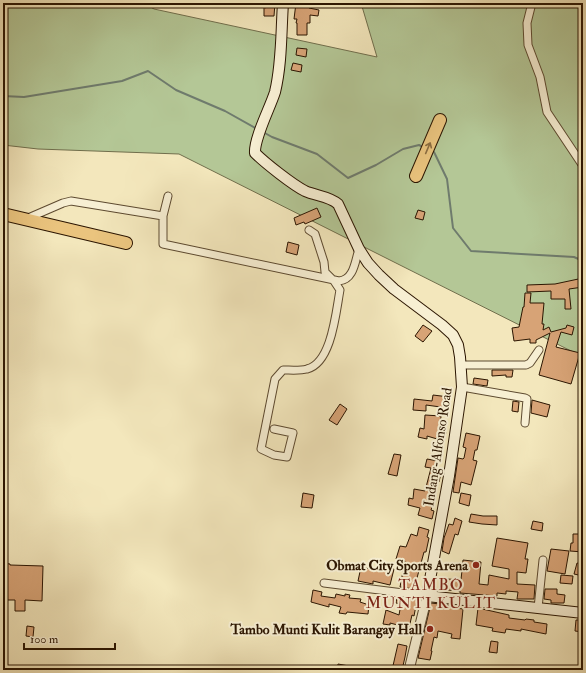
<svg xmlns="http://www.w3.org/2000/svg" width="586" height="673" viewBox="0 0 586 673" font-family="'IM FELL Double Pica',serif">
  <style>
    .green { fill: #b4c796; stroke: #706e4c }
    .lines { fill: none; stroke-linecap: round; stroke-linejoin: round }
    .stream { stroke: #6f7b6d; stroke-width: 2 }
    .building { fill: #d7a376; stroke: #2b1501 }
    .minor-casing { stroke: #5d4a30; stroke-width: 9 }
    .tertiary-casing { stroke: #5d4a30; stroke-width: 11 }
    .secondary-casing { stroke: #2b1501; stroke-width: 12 }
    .primary-casing { stroke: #2b1501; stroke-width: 14 }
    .minor { stroke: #f7efd3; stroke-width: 7 }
    .tertiary { stroke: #f7efd3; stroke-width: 9 }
    .secondary { stroke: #f7efd3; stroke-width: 10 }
    .primary { stroke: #eac47e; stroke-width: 12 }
    .oneway { stroke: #8a6c40 }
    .poi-dot { fill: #8f2418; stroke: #f7efd3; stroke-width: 1.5 }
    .labels { text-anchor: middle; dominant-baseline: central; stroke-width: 4; stroke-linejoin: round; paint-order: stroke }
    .street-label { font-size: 14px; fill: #2b1501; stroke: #f7efd3 }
    .poi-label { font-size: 14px; font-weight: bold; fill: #2b1501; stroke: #f7efd3; text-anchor: end }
    .quarter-label { font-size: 16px; letter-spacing: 1px; fill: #7a1f14; stroke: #f7efd3 }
  </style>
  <rect width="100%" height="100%" fill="#f3e7bc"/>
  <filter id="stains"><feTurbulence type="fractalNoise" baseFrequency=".005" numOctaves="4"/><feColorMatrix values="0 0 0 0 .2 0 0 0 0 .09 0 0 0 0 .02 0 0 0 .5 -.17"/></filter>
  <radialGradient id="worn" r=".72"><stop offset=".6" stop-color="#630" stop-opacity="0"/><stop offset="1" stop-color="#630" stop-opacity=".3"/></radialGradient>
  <!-- green -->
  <path class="green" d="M3,3H144L154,9L377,57L361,3H583V357L179,154L38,149L3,145Z"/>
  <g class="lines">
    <!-- stream -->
    <path class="stream" d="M3,96L24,97L122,81L148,71L176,90L225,111L257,129
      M263,132L272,137L317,154L348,178L376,165L403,149L419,145L423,147
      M431,150L434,152L447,179L453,228L471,251L574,257L583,261"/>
  </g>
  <!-- building -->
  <path class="building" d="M267,3H275L274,16H264V7L266,8Z
    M296,3H309V8L319,10L318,16L310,15V23H307V35H297V23H296L297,19H294Z
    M297,48L307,49L306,57L296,55Z
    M293,63L302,65L301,72L291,70Z
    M317,208L321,217L305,224L304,222L296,225L294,218Z
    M418,210L425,212L423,220L415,218Z
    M288,242L299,245L297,255L286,252Z
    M583,278V287L569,289L571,309H565V299H551V291L527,292V285L555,284Z
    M525,293H531L530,303H544L542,324H544L543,330L549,327L551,332L566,328L567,325L574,327L572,335L561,332L556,347L580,353L571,384L539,375L550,333L536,340V343H530V339L514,341L512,328L519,327L523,307H524Z
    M423,325L432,331L423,342L415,336Z
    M492,370H513L512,377H506V375L492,376Z
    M474,378L488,380L487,386L473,384Z
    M433,395L449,397L448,408L426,405V411L413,410L414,399L432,401Z
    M532,400L550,405L547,417L531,413Z
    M513,401L519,402L518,412L512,411Z
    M340,404L347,409L337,425L329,420Z
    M425,415L441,416L440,430L446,432L444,441L427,436V439L418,437L420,428L424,429Z
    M466,433L480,436L477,450H475L473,460L477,461L471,485L461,482L459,493L453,492L458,458L463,459L464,458L466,448L463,447Z
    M394,454L401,455L397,476L388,474Z
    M427,459L438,461L436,472L441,473L439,482H436L432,501H434L431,510L434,511L432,519L418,515L420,508L408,505L409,498L413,499L414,489L425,491L431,468L425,467Z
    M303,493L314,495L312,508L301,507Z
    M461,493L471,495L469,506L459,503Z
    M471,514L483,516H497V525L482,524L469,522Z
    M455,518L462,521L458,535L455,534L449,554L442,551L444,538L449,524L453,525Z
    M533,521L543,523L542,531L531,529Z
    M419,527L429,530L427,537L429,538L426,552H424L414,589L400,587L405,561L396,559L400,546L406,547L411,534L417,536Z
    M573,534H583V552L570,551L571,543H573Z
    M497,538L528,543L525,559H528L526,573L517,572V584L535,585L534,599H517L518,592L506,591V594L497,593V596L460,593V591L447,590L448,579L461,580L463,560L481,562L479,584L488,585L489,575L509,579V569L492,566Z
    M551,549L569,551L565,574L547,571Z
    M3,563L10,564V565L43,566L42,601L25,600V611H15V600H3Z
    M577,563L583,564V576L574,574Z
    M381,566L394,569L390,585L373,581V584L358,581L361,567L380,571Z
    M561,575L573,576L572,584L560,583Z
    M545,589H557V594L565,595L564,603H551V600L544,599Z
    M313,590L322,592L321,596L335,598L336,594L345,596V594L350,595L349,598L361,599L360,602L369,605L368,614L347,612L346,614L339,613L341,607L329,604V607L311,602Z
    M397,597L417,600L414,616L412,615L409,628L390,623V625L383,624L386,610L399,615L401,604L396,603Z
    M431,603L448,605V607L463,609L460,639L451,638L452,634L438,631L437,638L434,637L431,651H432L430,660L418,658Z
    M478,608L509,615V618L525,620L526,619L534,620V622L547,624L546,634L521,629V631L506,629L505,633L492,631L493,628L476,625Z
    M576,620H583V632L575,631Z
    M27,626L34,627L33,637L26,636Z
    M491,641L498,642L497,653L489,652Z
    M398,644L407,646L405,657L402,670H392Z
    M338,664L349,666V670H337Z"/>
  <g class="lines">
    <defs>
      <path id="minor" d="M532,3L527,23L528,45L540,77L547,112L583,166
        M168,196L163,216V244L339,281C354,280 355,261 359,249
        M26,219L63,203L71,201L163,216
        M461,365H526L530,363L539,350
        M462,387L525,398L527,399L525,423
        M274,429L293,433L287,457L274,455L261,449L275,379L283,370C290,370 300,371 307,369C332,363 336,311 340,290L334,281L325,272L324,262L315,234L309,230
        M324,583L427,596
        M538,608L543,560"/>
      <path id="tertiary" d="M409,670L427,596"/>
      <path id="secondary" d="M283,3C281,32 282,63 275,92C270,108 254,138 255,153C265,163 293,185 305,191C316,196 329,196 338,204L359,249L368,263L379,275L394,289L442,325L453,335L458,345L460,357L462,387L449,476L427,596L583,613"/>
      <path id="primary" d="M416,176L440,120
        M3,214L126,243"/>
    </defs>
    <!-- minor casing -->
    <use href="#minor" class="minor-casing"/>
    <!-- tertiary casing -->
    <use href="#tertiary" class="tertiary-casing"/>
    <!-- secondary casing -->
    <use href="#secondary" class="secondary-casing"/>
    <!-- primary casing -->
    <use href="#primary" class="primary-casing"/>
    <!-- minor -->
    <use href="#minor" class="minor"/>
    <!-- tertiary -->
    <use href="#tertiary" class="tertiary"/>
    <!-- secondary -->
    <use href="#secondary" class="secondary"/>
    <!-- primary -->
    <use href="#primary" class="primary"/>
  </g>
  <!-- one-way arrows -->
  <defs><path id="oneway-shaft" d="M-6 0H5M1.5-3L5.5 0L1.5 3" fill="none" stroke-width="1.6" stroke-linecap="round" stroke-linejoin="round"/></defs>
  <use class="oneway" href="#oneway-shaft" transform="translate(428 148) rotate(-67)"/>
  <!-- markers -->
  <g class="poi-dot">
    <circle cx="476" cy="565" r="4"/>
    <circle cx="430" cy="629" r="4"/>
  </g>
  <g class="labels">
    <!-- street labels -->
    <g class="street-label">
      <text transform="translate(438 447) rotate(-81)">Indang-Alfonso Road</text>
    </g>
    <!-- poi labels -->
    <g class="poi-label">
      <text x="468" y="565">Obmat City Sports Arena</text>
      <text x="422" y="629">Tambo Munti Kulit Barangay Hall</text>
    </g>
    <!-- quarter labels -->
    <g class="quarter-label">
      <text x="431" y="585">TAMBO<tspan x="431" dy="18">MUNTI KULIT</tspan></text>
    </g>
  </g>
  <!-- margin -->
  <rect width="586" height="673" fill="none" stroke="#f3e7bc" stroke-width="16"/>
  <rect x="4" y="4" width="578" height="665" fill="none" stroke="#2b1501" stroke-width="2"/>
  <rect x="8" y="8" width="570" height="657" fill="none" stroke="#2b1501"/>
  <!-- scale -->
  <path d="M24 643v6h91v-6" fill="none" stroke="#2b1501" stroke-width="2"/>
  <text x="30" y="643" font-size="12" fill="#2b1501" stroke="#f7efd3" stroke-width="3" paint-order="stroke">100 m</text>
  <rect width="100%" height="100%" filter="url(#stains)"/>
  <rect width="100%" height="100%" fill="url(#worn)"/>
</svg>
